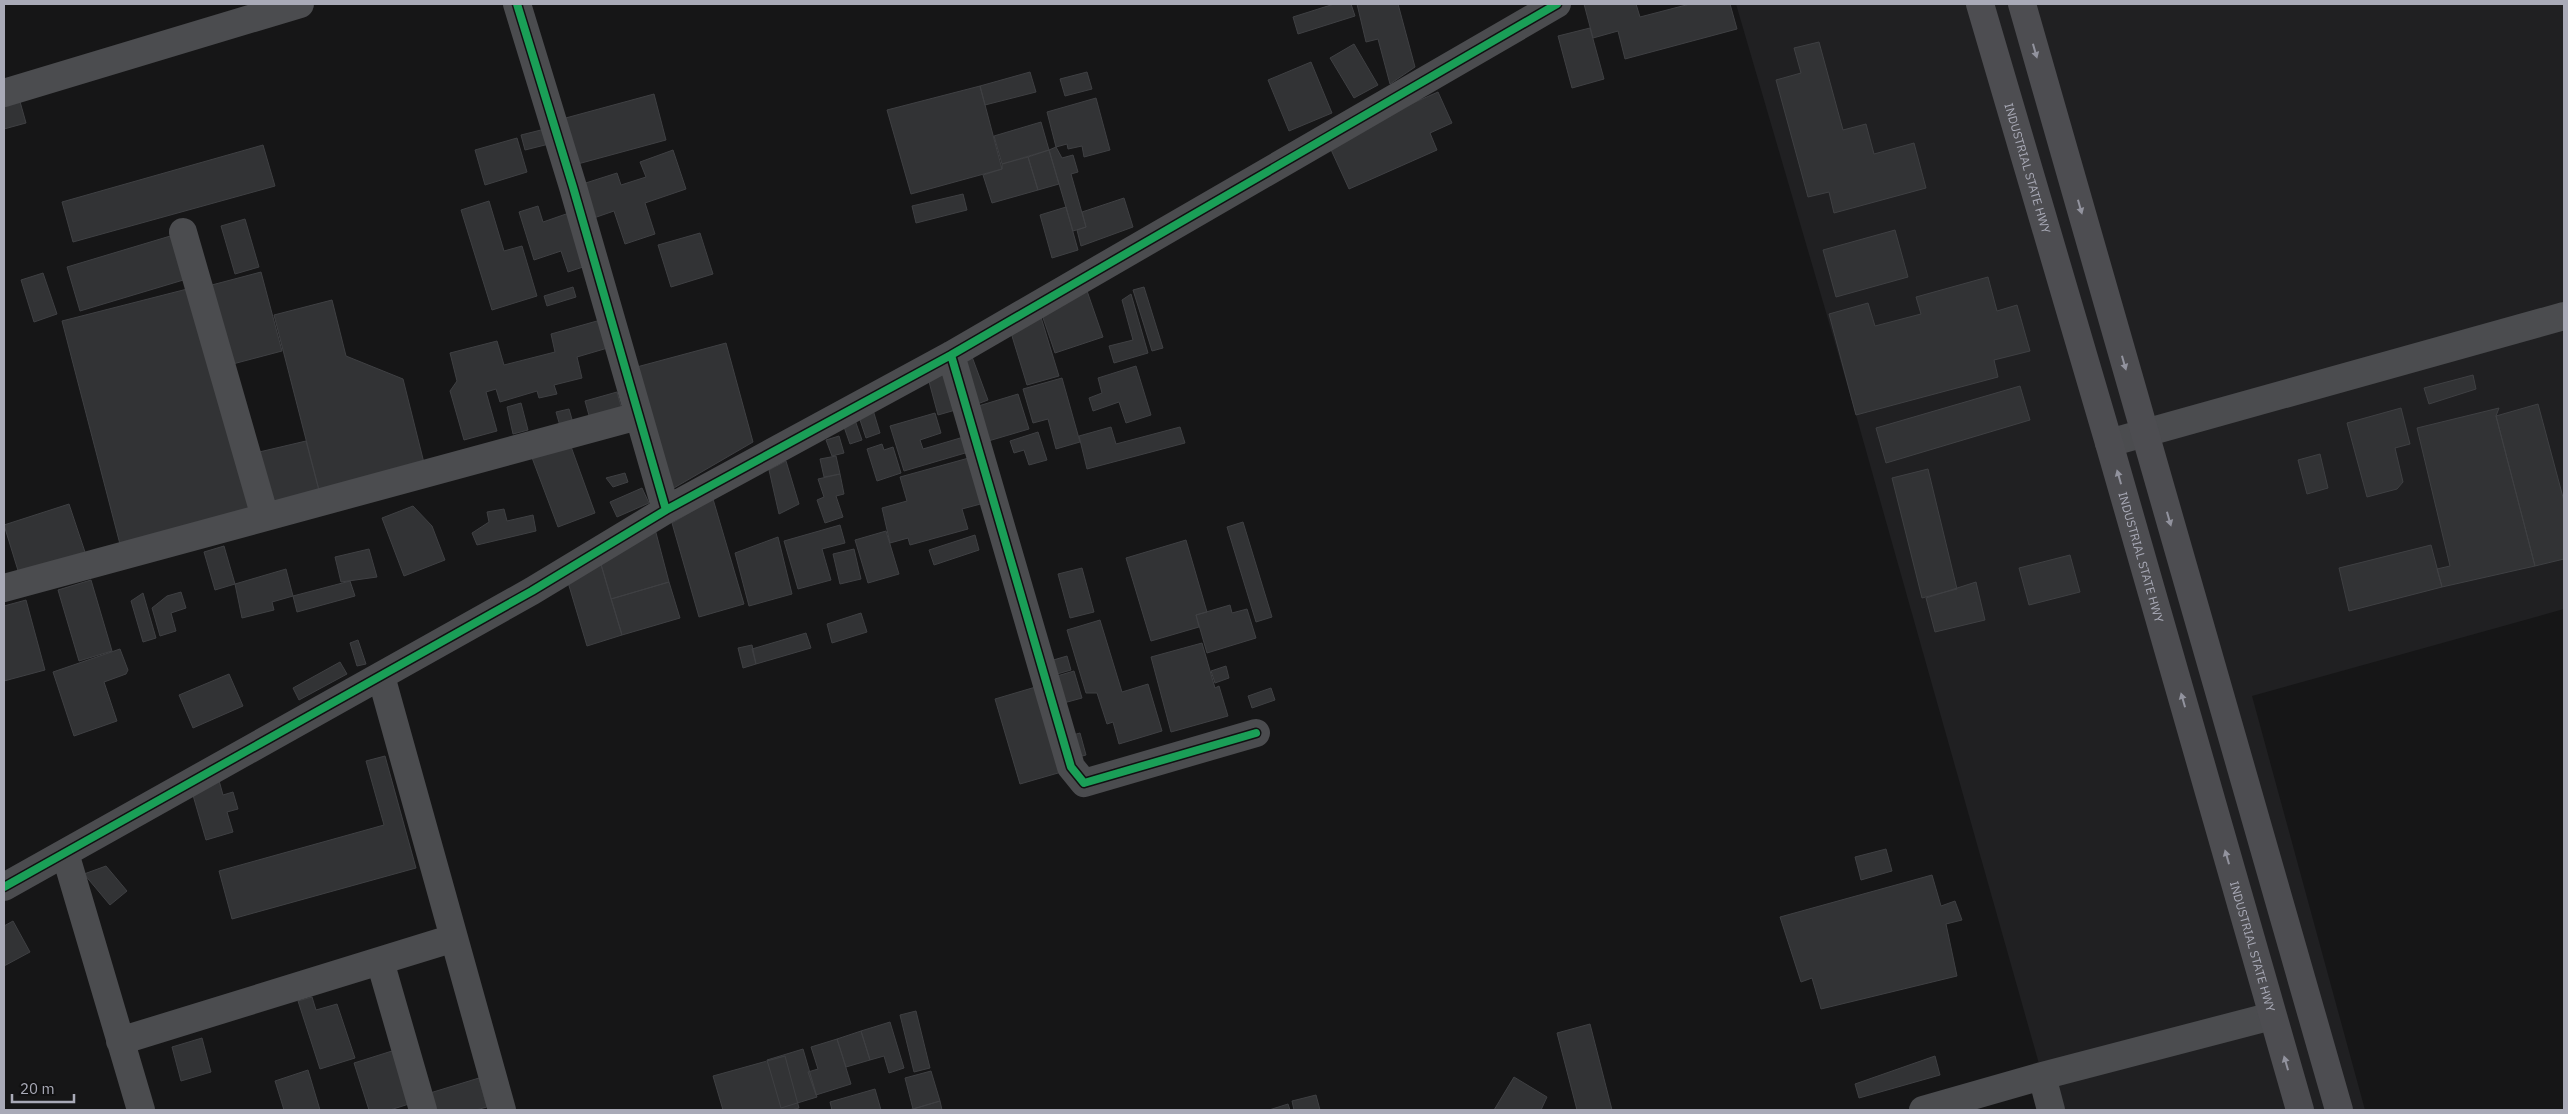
<svg xmlns="http://www.w3.org/2000/svg" width="2568" height="1114" viewBox="0 0 2568 1114" font-family="'IBM Plex Sans',sans-serif">
  <style>
    .built { fill: #202022 }
    .building { fill: #323335; stroke: #3f4043 }
    .lines { fill: none; stroke-linecap: round; stroke-linejoin: round }
    .minor { stroke: #4b4c4f; stroke-width: 28 }
    .major { stroke: #4d4d51; stroke-width: 28 }
    .cycleway-casing { stroke: #111112; stroke-width: 11 }
    .cycleway { stroke: #1a9f57; stroke-width: 8 }
    .oneway { fill: #92939e }
    .labels { text-anchor: middle; dominant-baseline: central; stroke-width: 4.5; stroke-linejoin: round; paint-order: stroke }
    .street-label { font-size: 12px; fill: #a9aab7; stroke: #111112 }
  </style>
  <rect width="100%" height="100%" fill="#161617"/>
  <!-- built -->
  <path class="built" d="M1736,4H2564V609L2252,696L2365,1110H2052L1856,415Z"/>
  <!-- building -->
  <path class="building" d="M1334,4H1351L1355,16L1298,34L1293,17Z
    M1357,4H1398L1415,67L1390,84L1378,39L1366,42Z
    M1584,4H1636L1640,17L1690,4H1730L1737,29L1625,59L1618,31L1593,38Z
    M1590,28L1604,79L1572,88L1558,36Z
    M1819,42L1843,130L1866,124L1874,154L1914,143L1926,188L1834,213L1829,192L1808,197L1776,80L1801,73L1794,48Z
    M1354,44L1378,85L1354,98L1330,58Z
    M1311,62L1332,113L1289,131L1268,80Z
    M1030,72L1036,92L985,105L980,86Z
    M1087,72L1092,89L1065,96L1060,79Z
    M980,86L1002,169L911,194L887,110Z
    M1438,92L1452,123L1430,133L1437,150L1349,189L1327,141Z
    M654,94L666,140L574,165L562,119Z
    M19,98L26,123L4,129V103Z
    M1096,98L1110,150L1084,157L1082,146L1068,149L1067,144L1056,147L1047,112Z
    M1041,122L1049,150L1002,164L994,136Z
    M545,129L549,144L525,150L521,135Z
    M517,138L527,172L485,185L475,150Z
    M263,145L275,186L73,242L62,202Z
    M1056,147L1062,158L1073,155L1078,172L1071,174L1086,227L1073,231L1049,150Z
    M673,150L686,189L645,203L655,234L625,244L614,211L585,221L573,187L617,173L621,185L646,177L640,162Z
    M1049,150L1059,184L1038,190L1028,157Z
    M1028,157L1038,190L992,203L983,175L1002,169V164Z
    M963,194L967,210L916,223L912,206Z
    M1124,198L1133,227L1081,246L1077,230L1086,227L1082,212Z
    M489,201L504,251L522,246L537,296L492,310L461,210Z
    M538,206L543,222L569,213L586,266L568,272L561,251L534,260L519,212Z
    M1066,207L1078,250L1052,258L1040,215Z
    M245,219L259,267L235,274L221,226Z
    M1895,230L1908,277L1836,297L1823,250Z
    M700,233L713,274L671,287L658,245Z
    M177,234L190,278L80,311L67,267Z
    M261,272L282,351L229,365L208,286Z
    M43,273L57,314L34,322L21,280Z
    M1988,277L1997,311L2017,305L2030,351L1994,360L1998,377L1856,415L1829,314L1868,303L1875,326L1921,314L1916,297Z
    M195,287L254,514L121,548L62,321Z
    M573,287L576,297L547,306L544,296Z
    M1144,287L1163,348L1152,351L1133,290Z
    M1086,288L1103,337L1055,353L1040,309Z
    M1131,294L1148,353L1114,363L1109,346L1133,340L1122,300Z
    M332,300L346,356L403,379L426,471L321,498L274,315Z
    M1040,314L1059,376L1027,385L1008,323Z
    M604,319L611,347L577,357L582,378L554,385L557,394L539,398L537,391L500,402L496,389L486,392L497,431L464,440L450,391L457,381L450,353L497,341L504,365L555,352L551,334Z
    M726,343L753,442L667,492L633,368Z
    M971,354L988,400L972,406L955,360Z
    M947,364L959,409L938,415L928,378Z
    M1136,366L1151,415L1126,423L1119,402L1093,411L1089,398L1102,393L1098,378Z
    M2473,375L2476,389L2429,404L2424,388Z
    M1062,378L1080,442L1056,449L1048,419L1033,423L1023,389Z
    M2020,386L2030,420L1886,463L1876,428Z
    M617,392L622,410L590,419L585,401Z
    M1018,394L1029,429L985,442L975,407Z
    M521,403L528,430L513,434L507,407Z
    M2538,404L2564,501V559L2535,566L2496,416Z
    M2401,408L2410,444L2395,448L2403,482L2397,489L2367,497L2347,423Z
    M2499,408L2496,416L2535,566L2442,587L2437,569L2450,566L2417,428Z
    M569,409L573,423L560,426L556,412Z
    M873,410L880,433L866,438L858,414Z
    M935,413L941,433L920,440L923,449L967,436L972,451L904,471L890,426Z
    M855,420L862,440L850,444L843,424Z
    M1111,427L1116,444L1180,427L1185,443L1087,469L1079,436Z
    M1038,432L1047,460L1029,465L1024,450L1014,453L1010,441Z
    M839,436L844,453L832,456L826,440Z
    M306,441L321,498L269,511L255,453Z
    M569,441L595,513L558,527L531,455Z
    M882,444L884,450L893,447L901,473L877,481L867,449Z
    M2320,454L2328,488L2307,494L2298,460Z
    M836,456L840,474L824,477L820,459Z
    M976,456L988,502L962,509L968,529L910,545L908,538L890,543L882,508L907,501L900,477Z
    M786,461L799,504L779,514L769,470Z
    M1928,469L1957,589L1922,598L1892,478Z
    M625,473L628,482L613,487L606,478Z
    M840,474L844,494L836,496L843,517L825,523L817,500L824,497L818,479Z
    M642,488L649,503L617,517L610,502Z
    M713,499L744,604L699,617L672,523Z
    M69,504L86,555L20,577L4,525Z
    M413,506L432,526L445,560L404,576L382,518Z
    M504,509L507,521L533,515L536,531L477,545L472,533L489,522L487,512Z
    M1243,522L1272,617L1256,622L1227,527Z
    M840,525L845,543L822,549L831,580L798,589L784,541Z
    M655,529L669,582L611,599L600,561Z
    M886,531L899,574L868,583L855,540Z
    M975,535L979,550L934,565L929,550Z
    M778,537L792,594L749,606L735,553Z
    M1186,540L1207,612L1196,615L1199,627L1151,641L1126,558Z
    M2431,545L2442,587L2349,611L2339,568Z
    M224,546L235,584L215,590L204,552Z
    M369,549L377,577L341,582L335,557Z
    M854,549L861,579L840,584L833,554Z
    M2070,555L2080,592L2029,605L2019,568Z
    M600,561L622,635L587,646L567,579Z
    M1082,568L1094,612L1070,618L1058,574Z
    M286,569L293,596L272,602L274,610L242,618L235,584Z
    M91,580L112,651L79,661L58,590Z
    M350,581L355,596L297,612L293,596Z
    M669,582L680,618L622,635L611,599Z
    M1976,582L1985,620L1935,632L1926,598Z
    M181,592L186,608L171,613L176,631L160,636L152,608L167,596Z
    M143,593L156,638L143,642L131,601Z
    M26,600L45,670L4,681V606Z
    M1230,605L1232,613L1247,609L1256,638L1207,653L1196,615Z
    M861,613L867,632L832,643L827,624Z
    M1100,620L1122,692L1148,684L1162,731L1119,744L1113,722L1107,724L1097,693H1086L1067,630Z
    M806,633L811,648L756,664L752,649Z
    M1043,635L1050,661L1067,656L1071,670L1057,674V676L1074,671L1082,698L1060,704L1069,736L1080,733L1086,755L1075,758L1040,636Z
    M358,640L366,664L357,666L350,643Z
    M1202,643L1215,688L1219,686L1228,716L1171,732L1151,657Z
    M752,645L756,664L743,668L738,648Z
    M120,649L128,670L126,674L104,682L117,721L74,736L53,672Z
    M340,662L347,674L299,700L293,688Z
    M1226,666L1229,678L1215,683L1211,671Z
    M229,674L243,706L193,728L179,695Z
    M1039,686L1065,771L1020,784L995,699Z
    M1271,688L1275,700L1252,708L1248,696Z
    M385,756L416,868L232,919L219,871L384,825L366,761Z
    M218,777L223,795L233,792L238,809L227,812L233,832L206,840L190,785Z
    M1886,849L1892,871L1861,880L1855,857Z
    M106,866L127,891L110,905L84,874Z
    M1932,875L1941,906L1955,901L1962,920L1946,924L1957,976L1821,1009L1812,978L1801,982L1780,917Z
    M13,921L30,952L4,966V926Z
    M312,997L316,1010L337,1004L355,1058L320,1069L298,1001Z
    M916,1011L930,1068L914,1072L900,1015Z
    M890,1022L904,1068L889,1073L884,1056L870,1060L861,1031Z
    M1590,1024L1612,1110H1577L1557,1033Z
    M861,1031L870,1060L846,1067L837,1039Z
    M202,1038L211,1072L181,1081L172,1047Z
    M837,1039L851,1084L816,1095L808,1072L818,1069L811,1047Z
    M803,1049L817,1097L781,1108L767,1060Z
    M392,1051L409,1104L390,1110H369L354,1063Z
    M785,1056L799,1108L791,1110H723L713,1076Z
    M1935,1056L1940,1075L1859,1098L1855,1084Z
    M308,1070L320,1110H284L275,1081Z
    M931,1071L940,1101L913,1109L905,1078Z
    M1514,1077L1547,1097L1541,1110H1494Z
    M479,1078L487,1107L476,1110H435L430,1093Z
    M875,1089L881,1110H832L830,1102Z
    M1316,1095L1320,1110H1294L1292,1101Z
    M940,1101L942,1110H908L913,1109Z
    M1288,1104L1290,1110H1269Z"/>
  <g class="lines">
    <!-- minor -->
    <path class="minor" d="M517,4L573,187L666,510
      M4,93L300,4
      M183,232L265,517
      M951,355L1071,767L1084,783L1256,733
      M2109,443L2564,316
      M4,588L638,416
      M381,676L502,1110
      M65,853L141,1110
      M4,887L532,591L666,510L951,355L1557,4
      M380,961L423,1110
      M120,1041L454,938
      M2042,1076L2051,1110
      M1923,1110L2042,1076L2272,1016"/>
    <!-- major -->
    <g class="major">
      <path id="s1" d="M1980,4L2109,443L2300,1110"/>
      <path d="M2022,4L2339,1110"/>
    </g>
    <defs>
      <path id="cycleway" d="M517,4L573,187L666,510
        M951,355L1071,767L1084,783L1256,733
        M4,887L532,591L666,510L951,355L1557,4"/>
    </defs>
    <!-- cycleway casing -->
    <use href="#cycleway" class="cycleway-casing"/>
    <!-- cycleway -->
    <use href="#cycleway" class="cycleway"/>
  </g>
  <!-- one-way arrows -->
  <defs><path id="oneway-solid" d="M-6-.8H1V-3.2L6.5 0L1 3.2V.8H-6Z" transform="scale(1.25)"/></defs>
  <g class="oneway">
    <use href="#oneway-solid" transform="translate(2035 51) rotate(74)"/>
    <use href="#oneway-solid" transform="translate(2080 207) rotate(74)"/>
    <use href="#oneway-solid" transform="translate(2124 363) rotate(74)"/>
    <use href="#oneway-solid" transform="translate(2119 477) rotate(-106)"/>
    <use href="#oneway-solid" transform="translate(2169 519) rotate(74)"/>
    <use href="#oneway-solid" transform="translate(2183 700) rotate(-106)"/>
    <use href="#oneway-solid" transform="translate(2227 857) rotate(-106)"/>
    <use href="#oneway-solid" transform="translate(2286 1063) rotate(-106)"/>
  </g>
  <g class="labels">
    <!-- street labels -->
    <g class="street-label">
      <text stroke="none"><textPath href="#s1" startOffset="171">INDUSTRIAL STATE HWY</textPath></text>
      <text stroke="none"><textPath href="#s1" startOffset="576">INDUSTRIAL STATE HWY</textPath></text>
      <text stroke="none"><textPath href="#s1" startOffset="981">INDUSTRIAL STATE HWY</textPath></text>
    </g>
  </g>
  <!-- border -->
  <rect width="2568" height="1114" fill="none" stroke="#a9aab7" stroke-width="10"/>
  <!-- scale -->
  <path d="M12 1094v8h62v-8" fill="none" stroke="#a9aab7" stroke-width="2.5"/>
  <text x="20" y="1094" font-size="15" fill="#a9aab7" stroke="#111112" stroke-width="4" paint-order="stroke">20 m</text>
</svg>
